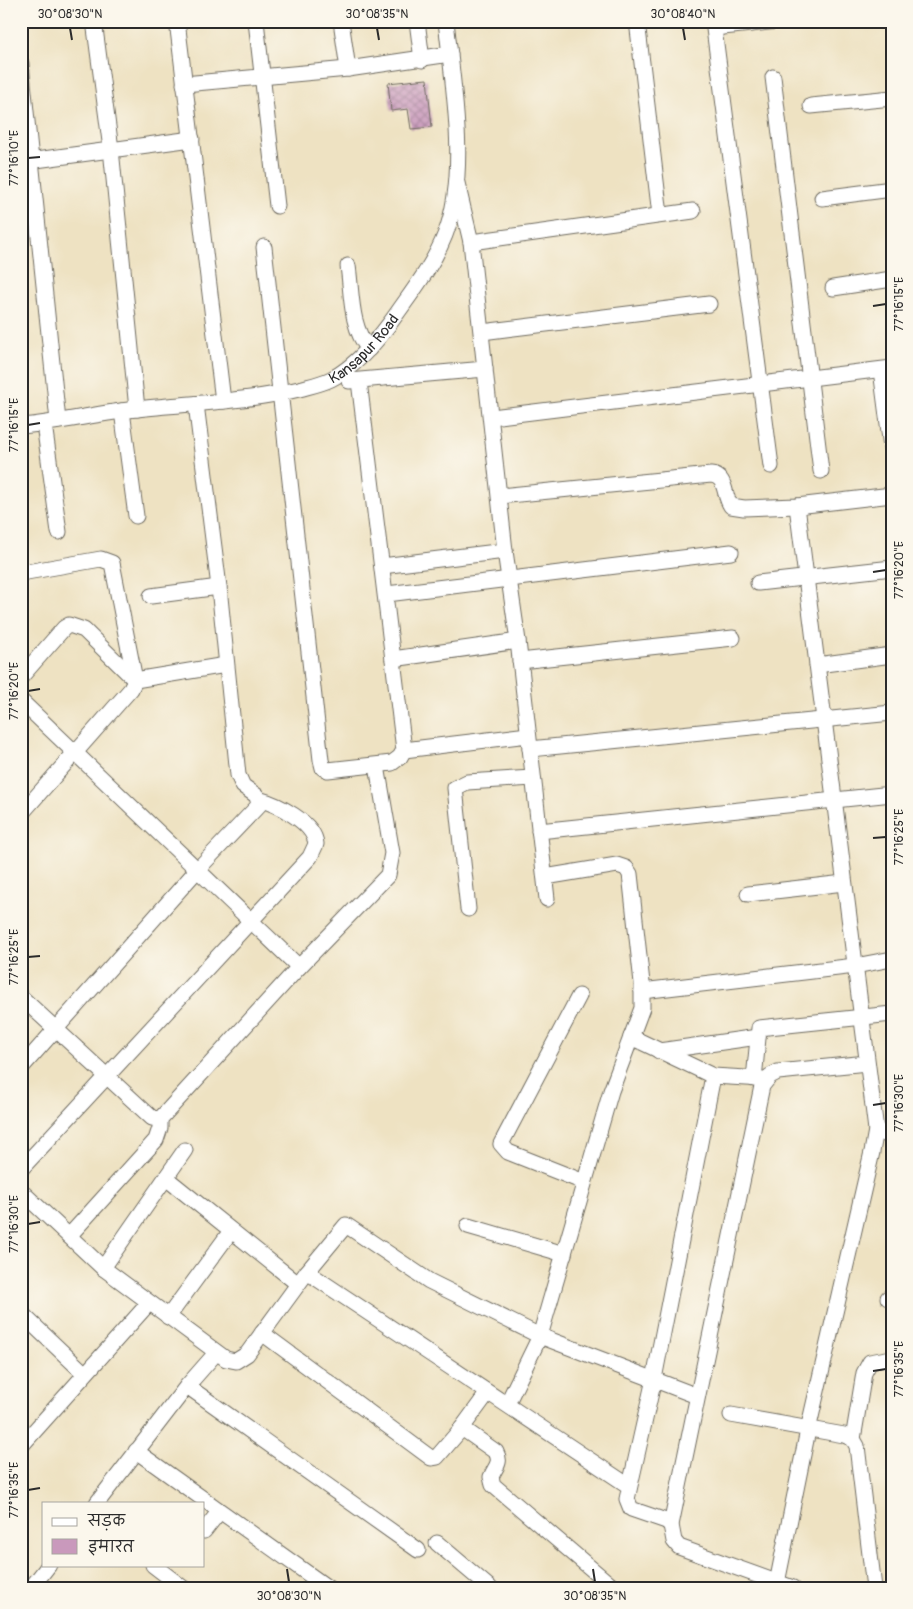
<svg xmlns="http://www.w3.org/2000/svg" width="913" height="1609" viewBox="0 0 913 1609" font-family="Pangolin,'Playpen Sans Deva',sans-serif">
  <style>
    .building { fill: url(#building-cross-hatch) }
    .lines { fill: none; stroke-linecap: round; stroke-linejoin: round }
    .minor-casing { stroke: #6f6b60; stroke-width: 17 }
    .minor { stroke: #fff; stroke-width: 15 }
    .ticks { fill: none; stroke: #2b2b2b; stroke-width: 2 }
    .labels { text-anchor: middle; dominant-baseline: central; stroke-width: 4; stroke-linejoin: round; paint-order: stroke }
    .street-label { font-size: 15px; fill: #2b2b2b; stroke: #fbf7ec }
    .neatline { fill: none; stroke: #2b2b2b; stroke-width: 2 }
    .ticks-label { font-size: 12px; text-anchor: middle; fill: #2b2b2b }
  </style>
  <defs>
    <pattern id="building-cross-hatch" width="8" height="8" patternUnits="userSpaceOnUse" patternTransform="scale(1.25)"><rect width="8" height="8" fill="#c999bc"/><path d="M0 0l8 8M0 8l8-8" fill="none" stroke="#a37d99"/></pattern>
  </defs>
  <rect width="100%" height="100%" fill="#fbf7ec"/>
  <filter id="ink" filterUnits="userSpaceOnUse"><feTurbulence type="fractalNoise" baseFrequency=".02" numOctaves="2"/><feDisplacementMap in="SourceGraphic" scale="10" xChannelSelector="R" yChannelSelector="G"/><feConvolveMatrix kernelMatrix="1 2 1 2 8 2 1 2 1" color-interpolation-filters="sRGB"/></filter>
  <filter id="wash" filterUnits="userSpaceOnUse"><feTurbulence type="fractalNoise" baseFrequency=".0096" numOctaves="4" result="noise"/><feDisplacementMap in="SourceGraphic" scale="20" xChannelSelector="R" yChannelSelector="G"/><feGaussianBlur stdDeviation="1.12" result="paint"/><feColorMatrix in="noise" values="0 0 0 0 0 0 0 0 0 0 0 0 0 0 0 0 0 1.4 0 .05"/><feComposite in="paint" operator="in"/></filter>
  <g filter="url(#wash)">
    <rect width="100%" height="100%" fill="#eee2c2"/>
    <g id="blocks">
      <!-- building -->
      <path class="building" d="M427,79L432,127L411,129L408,109L391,111L388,83Z"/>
    </g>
  </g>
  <g filter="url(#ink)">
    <use href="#blocks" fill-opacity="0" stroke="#6f6b60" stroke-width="1"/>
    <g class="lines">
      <defs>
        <g id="minor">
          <path d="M94,21L111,149L137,409"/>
          <path d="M177,21L223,401"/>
          <path d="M256,21L277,206"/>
          <path d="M341,21L348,69"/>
          <path d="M417,21L422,60"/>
          <path d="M637,21L660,215"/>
          <path d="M713,21L771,466"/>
          <path d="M714,28L778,21"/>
          <path d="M21,63L58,421"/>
          <path d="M773,77L821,471"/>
          <path d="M184,84L348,69L450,54"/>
          <path d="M811,106L892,98"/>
          <path d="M21,162L192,139"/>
          <path d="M457,183L471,242L505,551L518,641L547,899"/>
          <path d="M822,198L892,189"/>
          <path d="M471,242L693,211"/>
          <path d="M264,247L321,760L323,768L328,770L392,763L400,757L404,750L359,381"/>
          <path d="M348,266C352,293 350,328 369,349"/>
          <path d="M833,288L892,279"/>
          <path d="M482,332L709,304"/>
          <path d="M881,370L892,455"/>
          <path d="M349,381L485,369"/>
          <path d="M122,411L136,516"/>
          <path d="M492,417L892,368"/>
          <path d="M44,424L59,532"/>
          <path id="s1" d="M21,426C60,423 98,413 137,409C191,403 246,402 299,389C310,386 321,384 331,379C356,367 382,335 398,312C415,288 434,263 445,235C469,174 453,86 446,21"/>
          <path d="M500,496L711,475C727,476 723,495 731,506L744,508L797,506L892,495"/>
          <path d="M382,566L505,551"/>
          <path d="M21,573L101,559L112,563L135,680L131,689L21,814"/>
          <path d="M758,583L892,568"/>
          <path d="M387,594L731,552"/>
          <path d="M151,596L219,587"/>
          <path d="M393,659L518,641"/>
          <path d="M520,661L733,638"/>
          <path d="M817,665L892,655"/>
          <path d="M21,677L64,628L69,625L84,630L135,680L226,665"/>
          <path d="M21,701L299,967"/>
          <path d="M530,749L892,713"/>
          <path d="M404,750L528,735"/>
          <path d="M539,831L892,794"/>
          <path d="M748,894L844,883"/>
          <path d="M468,909L455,788L467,782L533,778"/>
          <path d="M642,991L855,966L892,959"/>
          <path d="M579,996L501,1144L508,1152L584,1182"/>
          <path d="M21,997L152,1118L160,1119"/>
          <path d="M631,1037L713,1076L763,1079"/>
          <path d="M659,1051L758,1037"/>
          <path d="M21,1068L198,869L259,805L257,796L243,786L238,775L219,587L196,404"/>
          <path d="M754,1079L759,1028L892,1014"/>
          <path d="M876,1130L892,1137"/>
          <path d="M21,1169L310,857L316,844C314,822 277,804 258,799"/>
          <path d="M166,1178L298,1284"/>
          <path d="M21,1191L103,1268L226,1359L236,1361L247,1354L307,1272L346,1225L429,1281L540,1336L697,1396"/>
          <path d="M468,1226L564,1254"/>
          <path d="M69,1236L156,1140L160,1128V1119L299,967L388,875L392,853L377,766"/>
          <path d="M103,1268L185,1150"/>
          <path d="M307,1272L629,1486"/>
          <path d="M888,1298H892"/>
          <path d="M21,1313L84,1373"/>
          <path d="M168,1317L231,1231"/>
          <path d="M262,1333L431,1458L437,1457L462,1428L487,1394"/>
          <path d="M187,1386L418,1550"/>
          <path d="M507,1404L540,1336L611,1091L642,1008V983L630,874L626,868L617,865L545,877"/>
          <path d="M731,1415L844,1435L853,1439L857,1446L874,1588"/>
          <path d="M462,1428L496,1452C502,1463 495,1467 491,1477L493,1485L614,1588"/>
          <path d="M853,1439L864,1373L870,1362L892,1358"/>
          <path d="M21,1446L149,1303"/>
          <path d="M136,1451L328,1588"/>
          <path d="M97,1503L187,1386L216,1353"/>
          <path d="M671,1525L666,1521L631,1509L627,1499L654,1379L713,1076"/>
          <path d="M204,1531L219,1512"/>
          <path d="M437,1543L490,1588"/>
          <path d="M153,1565L183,1588"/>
          <path d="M31,1588L49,1565"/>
          <path d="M776,1588L808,1430L872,1152L876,1130L797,506"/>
          <path d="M793,1588L679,1547L674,1541L671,1525L762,1086L770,1076L778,1072L867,1063"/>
        </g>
      </defs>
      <!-- minor casing -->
      <use href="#minor" class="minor-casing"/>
      <!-- minor -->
      <use href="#minor" class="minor"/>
    </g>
  </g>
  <!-- ticks -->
  <path class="ticks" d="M70,28L72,40M377,28L379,40M683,28L685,40M28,158L40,157M873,306L886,304M28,425L40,423M873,572L886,570M28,691L40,689M873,838L886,837M28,957L40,956M873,1105L886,1103M28,1224L40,1222M873,1371L886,1369M28,1490L40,1488M287,1569L289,1582M593,1569L595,1582"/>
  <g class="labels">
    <!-- street labels -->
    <g class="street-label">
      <text stroke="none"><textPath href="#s1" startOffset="359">Kansapur Road</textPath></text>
    </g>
  </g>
  <!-- margin -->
  <rect width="913" height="1609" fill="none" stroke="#fbf7ec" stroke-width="55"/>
  <!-- legend -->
  <rect x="42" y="1502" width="162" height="65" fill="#fbf7ec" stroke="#a8a59f"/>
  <rect x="52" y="1518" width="25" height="8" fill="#ffffff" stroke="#a8a59f"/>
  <text x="88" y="1526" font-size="15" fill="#2b2b2b">सड़क</text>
  <rect x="52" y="1539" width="25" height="15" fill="#c999bc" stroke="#a8a59f"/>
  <text x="88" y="1552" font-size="15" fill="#2b2b2b">इमारत</text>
  <rect x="28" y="28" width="858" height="1554" class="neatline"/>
  <g class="ticks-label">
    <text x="70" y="18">30°08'30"N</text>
    <text x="377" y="18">30°08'35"N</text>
    <text x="683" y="18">30°08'40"N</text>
    <text transform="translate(14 158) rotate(-90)" y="4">77°16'10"E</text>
    <text transform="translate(899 304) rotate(-90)" y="4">77°16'15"E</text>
    <text transform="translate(14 425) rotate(-90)" y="4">77°16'15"E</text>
    <text transform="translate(899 570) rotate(-90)" y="4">77°16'20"E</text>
    <text transform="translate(14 691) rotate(-90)" y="4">77°16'20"E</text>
    <text transform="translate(899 837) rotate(-90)" y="4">77°16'25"E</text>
    <text transform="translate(14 957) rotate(-90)" y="4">77°16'25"E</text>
    <text transform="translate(899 1103) rotate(-90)" y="4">77°16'30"E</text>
    <text transform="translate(14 1224) rotate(-90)" y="4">77°16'30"E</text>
    <text transform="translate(899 1369) rotate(-90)" y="4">77°16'35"E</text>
    <text transform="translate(14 1490) rotate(-90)" y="4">77°16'35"E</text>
    <text x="289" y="1600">30°08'30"N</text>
    <text x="595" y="1600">30°08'35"N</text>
  </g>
</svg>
